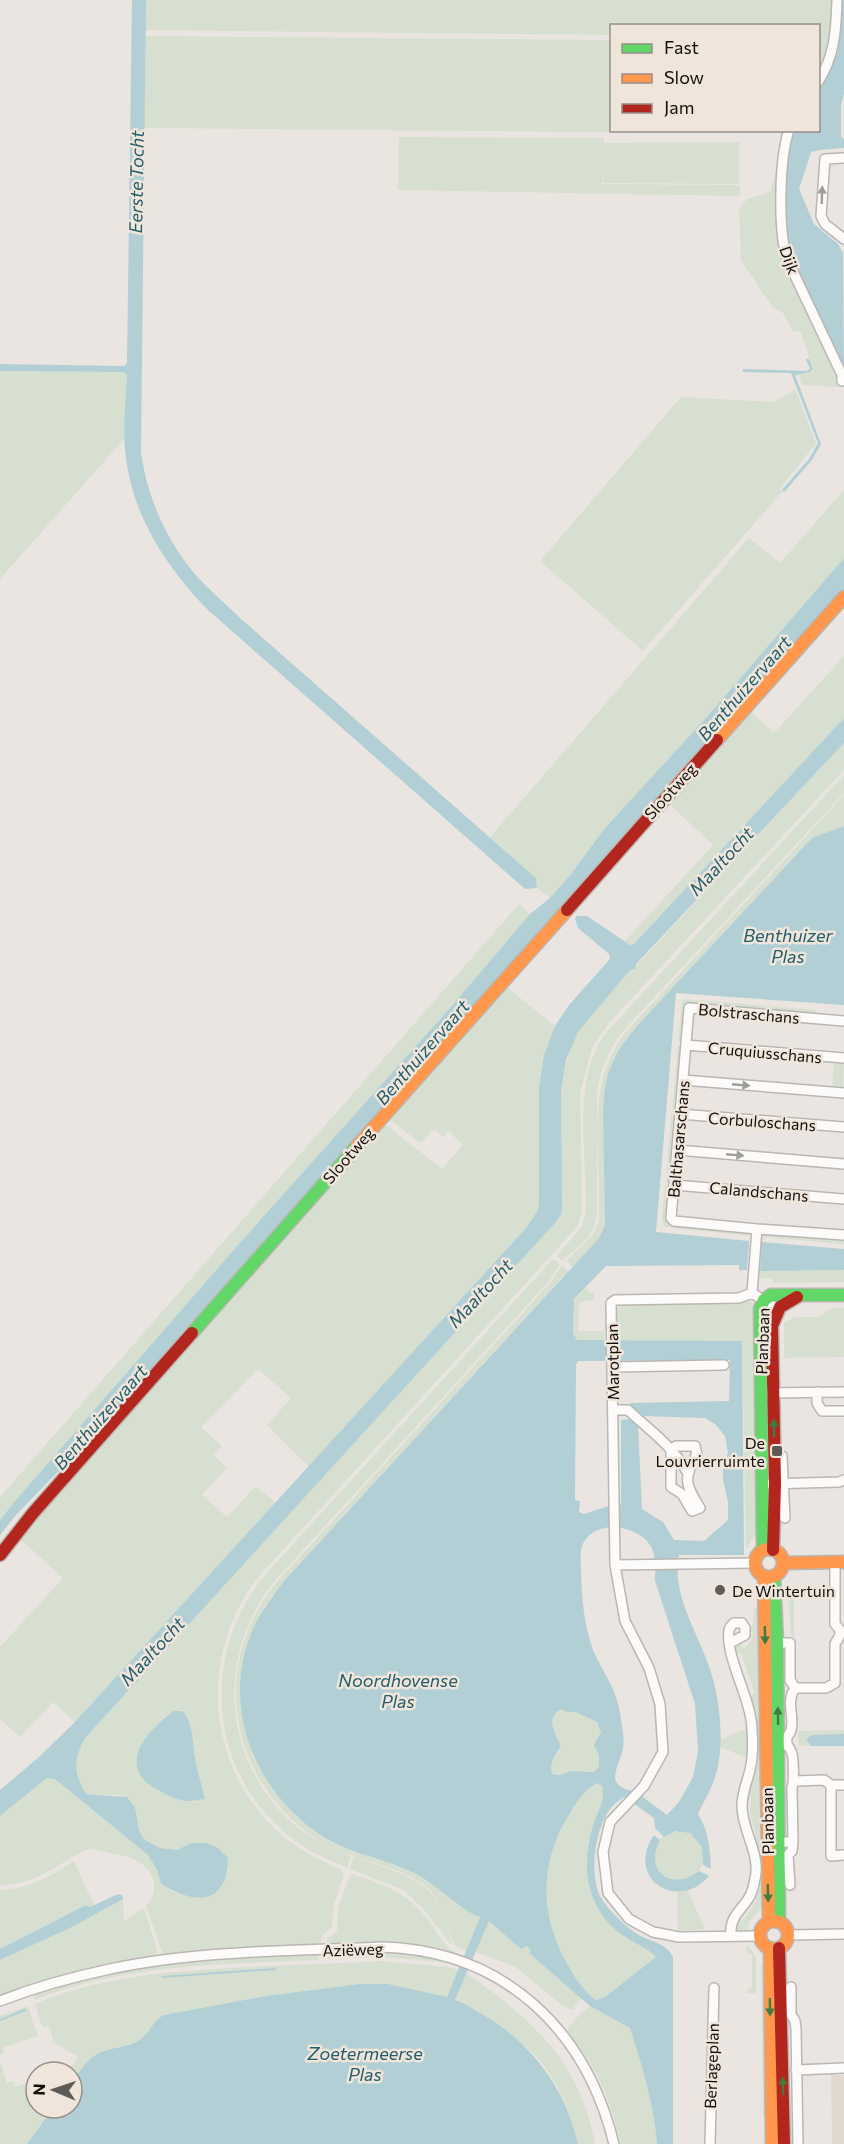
<svg xmlns="http://www.w3.org/2000/svg" width="844" height="2144" viewBox="0 0 844 2144" font-family="Commissioner,sans-serif">
  <style>
    .built { fill: #e2d9ce }
    .green { fill: #d7e0d0; fill-rule: evenodd }
    .water { fill: #b1cfd5; fill-rule: evenodd }
    .lines { fill: none; stroke-linecap: round; stroke-linejoin: round }
    .stream { stroke: #b1cfd5; stroke-width: 2 }
    .street-casing { stroke: #bab6b2; stroke-width: 12 }
    .fast-casing { stroke: #bab6b2; stroke-width: 15 }
    .slow-casing { stroke: #bab6b2; stroke-width: 15 }
    .jam-casing { stroke: #bab6b2; stroke-width: 15 }
    .street { stroke: #fcfbfa; stroke-width: 9 }
    .fast { stroke: #63d668; stroke-width: 12 }
    .slow { stroke: #ff974d; stroke-width: 12 }
    .jam { stroke: #b3261e; stroke-width: 12 }
    .oneway { fill: #9e9d9a }
    .oneway2 { fill: #3f7c3e }
    .poi-dot { fill: #5e5a56; stroke: #efe5db; stroke-width: 2 }
    .labels { text-anchor: middle; dominant-baseline: central; stroke-width: 5; stroke-linejoin: round; paint-order: stroke }
    .street-label { font-size: 16px; fill: #120f0b; stroke: #efe5db }
    .poi-label { font-size: 16px; fill: #120f0b; stroke: #efe5db; text-anchor: end }
    .water-label { font-size: 18px; font-style: italic; fill: #215d6a; stroke: #efe5db }
  </style>
  <rect width="100%" height="100%" fill="#eae5e0"/>
  <!-- built -->
  <path class="built" d="M831,2075H844V2144H832Z"/>
  <!-- green -->
  <path class="green" d="M146,0H834L830,51L819,76L818,26H612L611,35H601L145,30Z
    M145,36L611,40L612,130L731,131L697,133L144,128Z
    M399,137L604,138V143L739,142V184L603,183V167L602,184L740,185V196L398,190Z
    M776,168H778V209L781,254L838,372V387L802,385L798,374L814,373L801,332L793,331L784,314L772,306L741,260L739,209L747,199L765,194L771,190Z
    M0,371L124,372L127,375L125,438L0,579Z
    M795,389L816,443L780,489L782,492L643,651L540,561L681,397L775,402Z
    M844,490V558L706,718L605,828L571,874L550,898L537,888L536,878L490,837L749,538L780,563Z
    M844,656V718L634,944L630,945L624,942L713,845L668,803L750,711L774,733Z
    M844,743V770L608,1024L592,1048L580,1094L582,1211L577,1227L261,1574C200,1648 204,1759 273,1827C293,1847 317,1859 342,1870L344,1875L334,1904L332,1927L322,1936L319,1946L167,1955L163,1954L146,1906C153,1899 157,1886 152,1876C143,1859 126,1856 109,1853C103,1851 96,1849 90,1849C80,1851 70,1859 61,1864C40,1877 25,1884 0,1886V1816L47,1778L55,1779L148,1855L157,1870L161,1884L178,1894L218,1848L207,1843H191L177,1850L160,1848L145,1840L139,1831L135,1807L119,1795L86,1794C73,1772 73,1759 86,1737L555,1223L561,1215L562,1208C562,1155 552,1079 578,1032L630,970H632ZM182,1711C194,1723 192,1741 195,1757C197,1771 202,1785 205,1799L192,1802Z
    M844,775V793L623,1031C609,1049 600,1070 597,1093V1213C595,1238 578,1246 562,1261L558,1257V1254L581,1228L585,1216C589,1157 570,1087 604,1035Z
    M844,795V826L812,838L636,1027L618,1051L603,1112L605,1225L599,1238L572,1267L567,1261L568,1259L593,1235L599,1221C602,1158 583,1086 625,1033Z
    M519,904L530,914L450,1008L238,1245L0,1520V1497Z
    M504,985L555,1026L544,1055L539,1087V1200L538,1210L526,1228L309,1467L267,1425L291,1398L258,1369L201,1427L222,1446L214,1455L227,1468L202,1495L227,1517L256,1486L276,1503L75,1722L53,1702L20,1737L0,1719V1647L63,1578L18,1537L381,1124L386,1125L442,1169L463,1145L448,1131L443,1137L434,1129L420,1143L389,1119Z
    M683,999L816,1010V1015L691,1005L682,1043L678,1042L682,1000Z
    M678,1045L681,1046L676,1112H672Z
    M834,1061L844,1062L843,1089L832,1088Z
    M671,1115L675,1116L676,1121L670,1182H666Z
    M665,1185L669,1186L668,1218L747,1232L750,1236L665,1227L662,1220Z
    M766,1234L844,1238V1244L763,1237Z
    M552,1260H556L560,1264L550,1280L273,1583C199,1677 235,1817 351,1856L347,1868C324,1858 302,1848 284,1832C207,1765 202,1653 264,1576Z
    M562,1265L568,1271L284,1581L264,1607L252,1755C273,1793 300,1828 341,1846C365,1856 391,1862 415,1873C438,1884 459,1902 480,1916L467,1952C463,1950 458,1948 455,1945C452,1942 451,1937 449,1933C441,1911 442,1897 421,1883C389,1862 347,1860 316,1839C229,1779 209,1667 275,1584L551,1282Z
    M844,1270V1282L773,1283V1278H759L760,1271Z
    M586,1288L590,1293H594V1300L582,1301L579,1305L578,1331H604V1340H577L573,1333L574,1299Z
    M747,1300L754,1303L756,1309L760,1533L756,1534L746,1549L742,1342L617,1340V1309L624,1304L746,1302Z
    M831,1308H844V1357L784,1358V1323L795,1317H819Z
    M788,1592H794V1636H791Z
    M754,1608H760L765,1905L749,1922L748,1930L743,1929V1931L736,1929L735,1921L739,1918L743,1921L757,1900L752,1897L756,1887L751,1838L756,1835L750,1813L751,1799L745,1798L755,1720L750,1695L755,1693L741,1653L736,1654L734,1651L736,1647L740,1644L742,1648C750,1645 751,1641 753,1632H748L753,1624Z
    M561,1709L567,1712H576L597,1722L601,1732L596,1750L599,1756V1766L594,1772L571,1771L560,1775L551,1774L550,1766L552,1759L558,1754L561,1746C554,1733 545,1718 561,1709Z
    M747,1728V1758L720,1747V1740Z
    M844,1730V1734L812,1735L807,1743L811,1746H799L798,1731Z
    M597,1783L602,1786L605,1797L588,1842L586,1865L605,1917L623,1936L657,1957L605,1997L596,2000C584,1991 575,1977 568,1965C539,1915 539,1861 570,1813C577,1801 585,1790 597,1783Z
    M654 1856a25 25 0 1 1 50 0a25 25 0 1 1-50 0Z
    M354,1857C381,1867 425,1876 440,1905C444,1915 449,1935 452,1946L425,1911L404,1890L349,1869Z
    M74,1861L94,1905L90,1907L86,1905L0,1949V1890C29,1889 50,1877 74,1861Z
    M353,1874C387,1886 405,1891 428,1920C437,1932 443,1945 455,1953L404,1944L325,1946L327,1939L337,1931L338,1908L350,1875Z
    M687,1889L705,1929L678,1931L677,1892Z
    M123,1899L124,1921L143,1908L145,1911L157,1950L154,1957L0,1997V1960L72,1927Z
    M489,1920L521,1948L526,1945L531,1951L529,1953L582,1998L572,2010L563,2006L514,1966L475,1952Z
    M746,1944L756,1956V1993H747V1989L752,1988V1954H747Z
    M383,1952L420,1954L451,1963L383,1957L329,1959L326,1954Z
    M319,1954L318,1960C223,1964 123,1964 34,2000L35,1993C132,1962 219,1959 319,1954Z
    M382,1961L448,1967L459,1970L447,1998L388,1984L266,1996L164,2015C153,2020 151,2031 142,2038C132,2047 118,2046 106,2050C91,2056 81,2069 72,2082V2072H67L78,2057L51,2041L53,2040L49,2026L42,2027L35,2004C101,1975 178,1971 250,1967C294,1965 338,1963 382,1961Z
    M761,1965H766L768,2117H763Z
    M466,1973C532,2019 580,2061 595,2144H578C571,2110 553,2069 526,2047C505,2029 478,2016 455,2001Z
    M28,2006L38,2036L3,2048L4,2054L0,2055V2016Z
    M590,2006L630,2028C642,2066 654,2104 657,2144H621C611,2102 596,2063 566,2032L575,2019Z
    M0,2061L7,2083L13,2081L15,2087L27,2083L32,2076L36,2079V2108H53L27,2144H0Z"/>
  <!-- water -->
  <path class="water" d="M132,0H146L141,452C147,496 165,538 194,573C208,589 225,603 240,618L536,878L537,888L525,889L208,610C165,566 130,512 125,449C123,425 126,399 127,375L124,372L0,371V364L124,366L127,363Z
    M841,0H844V93L841,105V137L844,139V148L820,150L811,152L799,189L814,224L838,244L843,253L844,370L786,248V159L792,131L818,130L819,87L837,55L841,26Z
    M806,359H809L813,369L811,372L795,375L821,444L812,460L784,492L782,490L809,459L818,443L791,373L743,372V369L807,371L810,369Z
    M844,558V592L184,1331L107,1421L16,1515L0,1535V1520L16,1500L238,1245L450,1008L530,914L550,898L571,874L605,828L706,718Z
    M844,718V743L636,964L635,969L630,970L578,1032L566,1060L561,1092L562,1208L561,1215L555,1223L86,1737C73,1759 73,1772 86,1794L127,1797L135,1807L139,1831L145,1840L160,1848L177,1850L191,1843H207L218,1848L228,1858C227,1907 194,1904 161,1884L157,1870L148,1855L55,1779L47,1778L0,1816V1790L39,1757L75,1722L526,1228L538,1210L539,1200V1087L544,1055L555,1026L569,1005L610,959L609,954L578,928L575,919L577,916H587L630,945L634,944Z
    M844,826V1005L676,993L656,1232L749,1241L747,1270H739V1265L606,1266L574,1299L573,1333L577,1340L742,1341L744,1555H679C671,1594 697,1631 709,1666C720,1697 726,1748 714,1780C710,1792 703,1803 698,1814C709,1832 710,1848 711,1869L703,1865L702,1847L690,1833L675,1831L664,1837L655,1828L654,1818L633,1803L640,1795L667,1815L679,1802L693,1777L698,1751L695,1704L655,1581C655,1570 657,1556 650,1545C636,1523 588,1518 581,1550C580,1557 581,1566 581,1573C582,1600 584,1625 593,1650C601,1669 615,1687 619,1708C621,1720 625,1737 623,1749C619,1768 603,1785 633,1791C626,1797 617,1800 611,1808C595,1828 589,1873 600,1896C606,1908 628,1929 639,1935C652,1942 666,1943 673,1957V2144H657C654,2104 642,2066 630,2028L590,2006L529,1953L531,1951L527,1946L521,1949L489,1921L455,2000C464,2002 472,2009 480,2013C530,2041 566,2088 578,2144H27L53,2108H72V2082C79,2072 87,2060 97,2054C111,2046 129,2049 142,2038C151,2031 153,2020 164,2015L266,1996L360,1984H388L447,1997L480,1917C463,1912 435,1883 416,1874C385,1858 348,1854 319,1834C253,1789 219,1702 254,1627C262,1610 273,1596 284,1581L599,1238L605,1225L603,1112L605,1087L609,1071L618,1051L636,1027L812,838ZM730,1360L729,1401L630,1403L633,1410L631,1419L621,1420V1505L609,1506L584,1514L579,1512L580,1501L575,1500L576,1365L578,1361ZM643,1416L705,1418L715,1424L725,1436L728,1453L723,1469V1480L728,1502V1520L704,1541L674,1540L663,1522L642,1509L638,1425ZM561,1709L567,1712H576L597,1722L601,1732L594,1745L599,1756V1766L594,1772L571,1771L560,1775L552,1774C549,1761 555,1757 561,1746C555,1733 545,1718 561,1709ZM597,1783L602,1786C606,1802 596,1814 592,1829C580,1870 588,1912 625,1937C635,1944 647,1948 656,1957L605,1997L596,2000C584,1991 575,1978 568,1965C539,1915 539,1862 570,1813C577,1801 585,1790 597,1783Z
    M762,1242L844,1249V1270L760,1271Z
    M174,1711H182C194,1723 192,1741 195,1757C197,1771 202,1785 205,1799C187,1803 177,1801 162,1792C157,1789 150,1786 146,1782C120,1756 154,1726 174,1711Z
    M844,1734V1746H811L807,1741L808,1737L812,1735Z
    M654,1835L660,1840C643,1872 673,1892 699,1871L709,1876C678,1913 624,1878 654,1835Z
    M118,1894L122,1895L123,1899L72,1927L0,1960V1949L86,1905L90,1907Z"/>
  <g class="lines">
    <!-- stream -->
    <path class="stream" d="M162,1977L275,1969
      M0,2020L25,2010"/>
    <defs>
      <path id="street" d="M818,82C835,56 836,30 837,0
        M789,130C779,159 778,230 787,259L842,375V381
        M844,158L825,159L821,216L825,224L844,239
        M686,1045L844,1058
        M683,1080L844,1093
        M680,1114L844,1127
        M677,1150L844,1164
        M674,1185L844,1199
        M757,1229L674,1221L671,1218L689,1008L844,1021
        M752,1293L739,1298L615,1300L611,1303L615,1565L625,1621L649,1668L660,1704L663,1752L644,1786L610,1822L603,1852L608,1893L629,1919L653,1932L679,1937L760,1936
        M777,1309L752,1293L757,1229L844,1235
        M612,1367L724,1365
        M817,1392V1403L822,1411H844
        M769,1393L844,1392
        M613,1410H628C648,1429 674,1447 687,1472
        M676,1446H695L697,1454C683,1479 685,1484 700,1508L692,1511L682,1494L671,1487V1450Z
        M782,1456L785,1518
        M769,1484L839,1482L844,1480
        M615,1565L755,1563
        M730,1643L745,1635V1628L742,1623H734C731,1626 730,1626 729,1630C725,1657 751,1698 752,1729C753,1742 753,1757 750,1770C747,1782 742,1793 742,1806C742,1829 758,1850 756,1873C755,1879 754,1886 752,1891C746,1909 729,1913 731,1935
        M777,1643H790V1680L795,1688C785,1704 795,1714 791,1730C790,1735 785,1736 787,1743C789,1751 788,1743 791,1751C794,1755 794,1782 792,1788L793,1841L779,1843
        M795,1688H826L835,1683V1644L840,1635V1630L835,1624V1562
        M794,1781L824,1780L831,1785H844
        M831,1785V1856L844,1855
        M790,1885L788,1855L792,1851L793,1841
        M788,1935L844,1934
        M791,1987V2014L795,2021L796,2029L798,2144
        M0,2001C36,1987 72,1977 110,1969C199,1950 293,1951 383,1947C505,1951 586,2030 614,2144
        M796,2070L844,2068
        M710,2144L714,1988"/>
      <path id="fast" d="M192,1333L357,1146
        M763,1550L760,1309L764,1300L771,1295H844
        M774,1576L777,1643L779,1922"/>
      <path id="slow" d="M717,740L844,597
        M357,1146L567,910
        M755 1563a14 14 0 1 1 28 0a14 14 0 1 1-28 0Z
        M783,1563L844,1562
        M764,1576L769,1922
        M760 1935a14 14 0 1 1 28 0a14 14 0 1 1-28 0Z
        M770,1948L772,2144"/>
      <path id="jam" d="M567,910L717,740
        M773,1550L775,1484L772,1326L780,1307L797,1297
        M0,1555L33,1513L192,1333
        M779,1948L784,2144"/>
    </defs>
    <!-- street casing -->
    <use href="#street" class="street-casing"/>
    <!-- fast casing -->
    <use href="#fast" class="fast-casing"/>
    <!-- slow casing -->
    <use href="#slow" class="slow-casing"/>
    <!-- jam casing -->
    <use href="#jam" class="jam-casing"/>
    <!-- street -->
    <use href="#street" class="street"/>
    <!-- fast -->
    <use href="#fast" class="fast"/>
    <!-- slow -->
    <use href="#slow" class="slow"/>
    <!-- jam -->
    <use href="#jam" class="jam"/>
  </g>
  <!-- one-way arrows -->
  <defs><path id="oneway-solid" d="M-6-.8H1V-3.2L6.5 0L1 3.2V.8H-6Z" transform="scale(1.5)"/></defs>
  <g class="oneway">
    <use href="#oneway-solid" transform="translate(822 195) rotate(-88)"/>
    <use href="#oneway-solid" transform="translate(741 1085) rotate(5)"/>
    <use href="#oneway-solid" transform="translate(735 1155) rotate(5)"/>
  </g>
  <g class="oneway2">
    <use href="#oneway-solid" transform="translate(774 1428) rotate(-91)"/>
    <use href="#oneway-solid" transform="translate(765 1635) rotate(89)"/>
    <use href="#oneway-solid" transform="translate(778 1716) rotate(-91)"/>
    <use href="#oneway-solid" transform="translate(768 1893) rotate(89)"/>
    <use href="#oneway-solid" transform="translate(770 2007) rotate(89)"/>
    <use href="#oneway-solid" transform="translate(783 2086) rotate(-91)"/>
  </g>
  <!-- markers -->
  <g class="poi-dot">
    <rect x="771" y="1445" width="12" height="12" rx="3"/>
    <circle cx="720" cy="1590" r="6"/>
  </g>
  <g class="labels">
    <!-- street labels -->
    <g class="street-label">
      <text transform="translate(790 260) rotate(70)">Dijk</text>
      <text transform="translate(670 791) rotate(-48)">Slootweg</text>
      <text transform="translate(749 1013) rotate(5)">Bolstraschans</text>
      <text transform="translate(765 1052) rotate(5)">Cruquiusschans</text>
      <text transform="translate(762 1121) rotate(4)">Corbuloschans</text>
      <text transform="translate(678 1139) rotate(-85)">Balthasarschans</text>
      <text transform="translate(348 1155) rotate(-49)">Slootweg</text>
      <text transform="translate(759 1191) rotate(5)">Calandschans</text>
      <text transform="translate(762 1341) rotate(-88)">Planbaan</text>
      <text transform="translate(612 1362) rotate(-91)">Marotplan</text>
      <text transform="translate(767 1821) rotate(-91)">Planbaan</text>
      <text transform="translate(353 1949) rotate(-2)">Aziëweg</text>
      <text transform="translate(711 2066) rotate(-88)">Berlageplan</text>
    </g>
    <!-- poi labels -->
    <g class="poi-label">
      <text x="765" y="1442">De<tspan x="765" dy="18">Louvrierruimte</tspan></text>
      <text x="732" y="1590" text-anchor="start">De Wintertuin</text>
    </g>
    <!-- water labels -->
    <g class="water-label">
      <text transform="translate(136 182) rotate(-89)">Eerste Tocht</text>
      <text transform="translate(744 688) rotate(-49)">Benthuizervaart</text>
      <text transform="translate(721 861) rotate(-47)">Maaltocht</text>
      <text x="788" y="935">Benthuizer<tspan x="788" dy="21">Plas</tspan></text>
      <text transform="translate(422 1052) rotate(-49)">Benthuizervaart</text>
      <text transform="translate(480 1293) rotate(-47)">Maaltocht</text>
      <text transform="translate(100 1417) rotate(-49)">Benthuizervaart</text>
      <text transform="translate(152 1651) rotate(-47)">Maaltocht</text>
      <text x="398" y="1680">Noordhovense<tspan x="398" dy="21">Plas</tspan></text>
      <text x="365" y="2053">Zoetermeerse<tspan x="365" dy="21">Plas</tspan></text>
    </g>
  </g>
  <!-- legend -->
  <rect x="610" y="24" width="210" height="108" fill="#efe5db" stroke="#978f88" stroke-width="1.5"/>
  <rect x="622" y="44" width="30" height="9" fill="#63d668" stroke="#978f88" stroke-width="1.5"/>
  <text x="664" y="54" font-size="18" fill="#120f0b">Fast</text>
  <rect x="622" y="74" width="30" height="9" fill="#ff974d" stroke="#978f88" stroke-width="1.5"/>
  <text x="664" y="84" font-size="18" fill="#120f0b">Slow</text>
  <rect x="622" y="104" width="30" height="9" fill="#b3261e" stroke="#978f88" stroke-width="1.5"/>
  <text x="664" y="114" font-size="18" fill="#120f0b">Jam</text>
  <!-- north arrow -->
  <g transform="translate(54 2090) rotate(272)"><circle r="28" fill="#efe5db" stroke="#978f88" stroke-width="1.5"/>
  <path d="M0-4.5L10 22L0 15L-10 22Z" fill="#5e5a56"/>
  <text y="-9" font-size="16" font-weight="bold" text-anchor="middle" fill="#120f0b">N</text>
  </g>
</svg>
